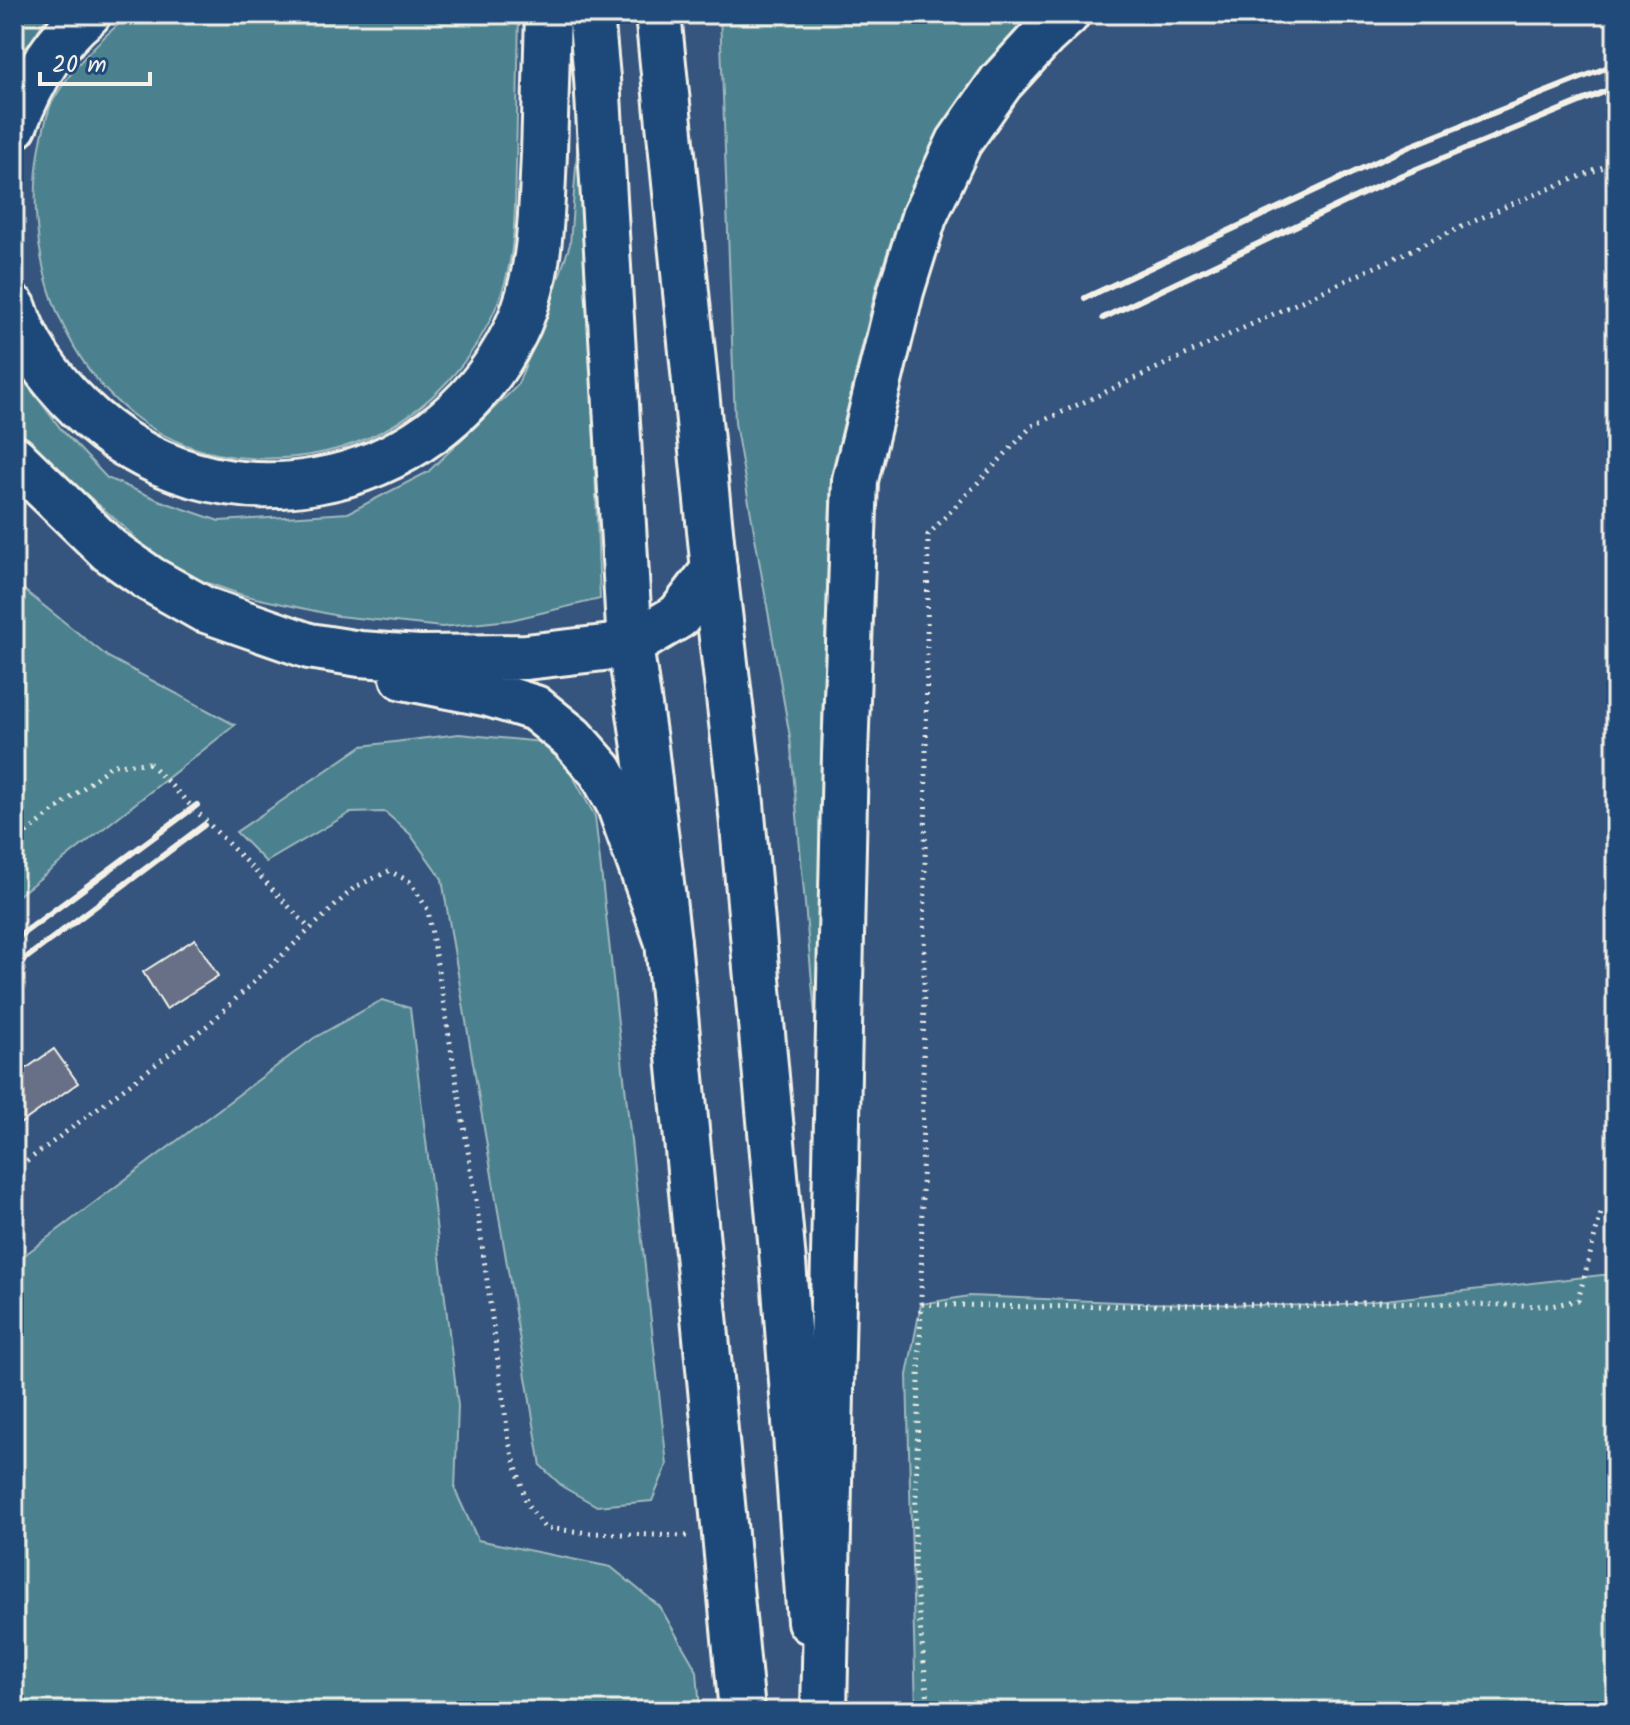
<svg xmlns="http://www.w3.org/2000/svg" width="1630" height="1725" viewBox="0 0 1630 1725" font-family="Kalam,sans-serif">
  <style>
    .grass { fill: #4c818f; stroke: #a0b9bc; stroke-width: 2 }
    .building { fill: #676f88; stroke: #f4f1e8; stroke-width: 2 }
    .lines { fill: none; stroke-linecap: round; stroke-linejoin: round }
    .primary-casing { stroke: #f4f1e8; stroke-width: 50 }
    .motorway-casing { stroke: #f4f1e8; stroke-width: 50 }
    .path { stroke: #f4f1e8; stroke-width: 5; stroke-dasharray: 2 6; stroke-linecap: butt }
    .primary { stroke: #1f4a7a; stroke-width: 44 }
    .motorway { stroke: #1f4a7a; stroke-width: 44 }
    .rail { stroke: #f4f1e8; stroke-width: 6 }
    .path-bridge { stroke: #f4f1e8; stroke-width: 5; stroke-dasharray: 2 6; stroke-linecap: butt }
  </style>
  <rect width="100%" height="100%" fill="#35557e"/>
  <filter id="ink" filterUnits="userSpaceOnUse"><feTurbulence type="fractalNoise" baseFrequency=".0125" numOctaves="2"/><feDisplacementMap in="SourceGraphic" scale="16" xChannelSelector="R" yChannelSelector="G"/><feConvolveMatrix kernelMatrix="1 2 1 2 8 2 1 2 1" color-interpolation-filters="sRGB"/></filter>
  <g filter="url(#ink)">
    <!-- grass -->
    <path class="grass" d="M14,14H51L42,24L14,70Z
      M131,14H519C518,65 517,115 516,166C515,207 516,252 502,292C481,351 438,402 383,431C340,453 296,461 248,458C79,448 0,254 51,104C72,67 98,40 131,14Z
      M720,14H1031L982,67L939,130L902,208L877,284L831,477L821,755L828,1160L790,737L735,423Z
      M581,101L600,599L511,620L442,627L338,616L242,595L188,576L155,558L123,526L14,431V367L61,429L107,478L161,501L219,521L348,513L428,472L517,386L546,316L570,244Z
      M14,582L108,657L235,725L14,899Z
      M459,734L542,742L570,771L595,816L667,1465L652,1501L597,1506L563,1487L541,1466L442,879L410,834L385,812L350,813L266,862L236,832L362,746Z
      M382,1000L410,1008L458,1406L455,1490L478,1540L611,1567L660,1607L697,1671L700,1711H14V1263L314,1038Z
      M1602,1275H1616V1711H916L907,1375L921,1304L969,1296L1143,1303L1333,1306Z"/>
    <!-- building -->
    <path class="building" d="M195,939L218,976L166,1009L143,972Z
      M54,1049L78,1083L14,1128V1077Z"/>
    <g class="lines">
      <defs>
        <path id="primary" d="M591,14L597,78L630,645L645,747L668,942L742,1711
          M658,14L714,570L739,782L783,1262L810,1621"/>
        <path id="motorway" d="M14,126C30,84 53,42 88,14
          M14,308C26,347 51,380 80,408C212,538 433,498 515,332C542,276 541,214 544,154C545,107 547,61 548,14
          M14,458L109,550L150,579L203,609L309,646L360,654L419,658L526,657L630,645L679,616L714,570
          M403,677L489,694L535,708L572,738L601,771L619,804L668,942
          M824,1711L845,755L855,480L901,291L924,217L959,142L1001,82L1044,35L1067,14"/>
      </defs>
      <!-- primary casing -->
      <use href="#primary" class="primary-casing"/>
      <!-- motorway casing -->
      <use href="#motorway" class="motorway-casing"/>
      <!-- path -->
      <path class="path" d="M14,843L112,765L149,763
        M261,877L309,928
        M14,1171L208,1025L355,887L389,871L409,881L428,910L475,1193L509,1442L527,1504L545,1528L591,1533L687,1536
        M922,1304L1032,1307L1240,1304L1300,1307L1377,1302L1551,1306L1578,1300L1601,1213
        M929,1711L914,1568L921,1304L928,535L1032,426L1509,205L1616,162"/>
      <!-- primary -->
      <use href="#primary" class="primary"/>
      <!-- motorway -->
      <use href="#motorway" class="motorway"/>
      <!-- rail -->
      <path class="rail" d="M1085,298L1408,147L1616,64
        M1103,318L1402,175L1616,87
        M14,940L197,805
        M14,967L204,825"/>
      <!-- path-bridge -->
      <path class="path-bridge" d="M149,763L261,877"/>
    </g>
  </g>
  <!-- margin -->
  <rect width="1630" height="1725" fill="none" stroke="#1f4a7a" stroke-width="48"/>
  <rect x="24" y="24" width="1582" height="1677" fill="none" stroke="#f4f1e8" stroke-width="3" filter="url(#ink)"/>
  <!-- scale -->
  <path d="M40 72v12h110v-12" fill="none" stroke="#f4f1e8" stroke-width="4"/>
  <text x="52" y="72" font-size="24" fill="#f4f1e8" stroke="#1f4a7a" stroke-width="6" paint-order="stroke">20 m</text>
</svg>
